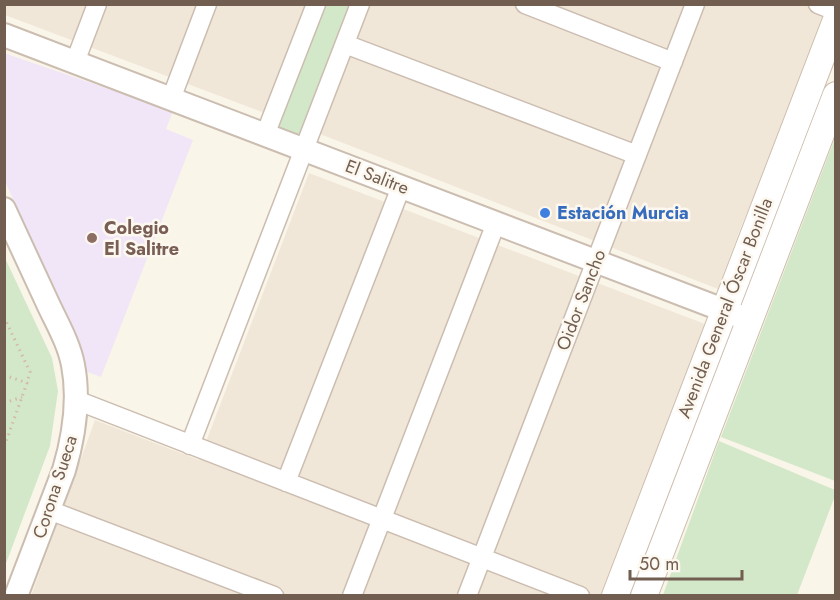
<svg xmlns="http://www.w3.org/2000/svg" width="840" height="600" viewBox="0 0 840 600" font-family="Jost,sans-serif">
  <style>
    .residential { fill: #f1e7d9 }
    .education { fill: #f1e6f7 }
    .green { fill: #d3e7c9 }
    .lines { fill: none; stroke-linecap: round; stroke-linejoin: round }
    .minor-casing { stroke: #cbbdb0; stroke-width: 21 }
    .tertiary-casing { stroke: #cbbdb0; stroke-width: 26 }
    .secondary-casing { stroke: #cdbeae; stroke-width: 28 }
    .path { stroke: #d2baa7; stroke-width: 3; stroke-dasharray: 1.5 4.5; stroke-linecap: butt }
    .minor { stroke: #fff; stroke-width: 18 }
    .tertiary { stroke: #fff; stroke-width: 22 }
    .secondary { stroke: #fff; stroke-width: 26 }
    .shop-dot { fill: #3f7fe0; stroke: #fdf8ef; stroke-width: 2 }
    .education-dot { fill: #8d6e63; stroke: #fdf8ef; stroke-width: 2 }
    .labels { text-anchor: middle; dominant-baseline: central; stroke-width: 5; stroke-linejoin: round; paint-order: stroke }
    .street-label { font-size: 18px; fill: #725e50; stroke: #fdf8ef }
    .shop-label { font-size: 18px; font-weight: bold; fill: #366cbe; stroke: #fdf8ef; text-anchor: start }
    .education-label { font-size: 18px; font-weight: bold; fill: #785e54; stroke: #fdf8ef; text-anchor: start }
  </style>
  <rect width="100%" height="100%" fill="#faf5e9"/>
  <!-- residential -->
  <path class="residential" d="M4,5H308L267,114L5,15Z
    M370,5H829L796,95L741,227L718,289L320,134Z
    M309,173L705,324L601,595L31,596L95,420L199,460Z"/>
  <!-- education -->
  <path class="education" d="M4,53L173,111L166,129L193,140L101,377L82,370L55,295L5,181Z"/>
  <!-- green -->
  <path class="green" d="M323,5H353L299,143L273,132Z
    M835,138V481L721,437Z
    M5,258L52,358L58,391L50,446L5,566Z
    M719,441L835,490V496L797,595H663Z"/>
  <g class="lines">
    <defs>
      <path id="minor" d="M525,4L673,62
        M818,4L836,11
        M345,44L637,155
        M75,62L97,4
        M171,99L207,4
        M265,135L316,4
        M76,400L580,596
        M190,445L360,4
        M286,482L401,187
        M49,510L274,596
        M352,596L496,223
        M467,596L695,4"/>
      <path id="tertiary" d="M4,35L739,316
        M4,209C19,241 34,273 49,306C58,325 69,344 73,365C80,401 74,436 64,470L16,596"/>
      <path id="secondary" d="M615,596L836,20
        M644,596L836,95"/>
    </defs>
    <!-- minor casing -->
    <use href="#minor" class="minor-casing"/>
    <!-- tertiary casing -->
    <use href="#tertiary" class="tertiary-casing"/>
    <!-- secondary casing -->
    <use href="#secondary" class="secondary-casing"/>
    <!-- path -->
    <path class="path" d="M4,317L30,372L27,383
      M4,375L27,383L4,447
      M4,403L22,397"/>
    <!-- minor -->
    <use href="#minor" class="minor"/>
    <!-- tertiary -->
    <use href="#tertiary" class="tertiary"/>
    <!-- secondary -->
    <use href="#secondary" class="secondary"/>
  </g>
  <!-- markers -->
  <circle class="shop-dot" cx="545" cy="213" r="6"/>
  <circle class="education-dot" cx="92" cy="238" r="6"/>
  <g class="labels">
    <!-- street labels -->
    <g class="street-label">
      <text transform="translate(377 177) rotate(21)">El Salitre</text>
      <text transform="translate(581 300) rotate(-69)">Oidor Sancho</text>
      <text transform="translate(725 308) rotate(-69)">Avenida General Óscar Bonilla</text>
      <text transform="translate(55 487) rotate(-72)">Corona Sueca</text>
    </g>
    <!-- shop labels -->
    <g class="shop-label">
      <text x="557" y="213">Estación Murcia</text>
    </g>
    <!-- education labels -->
    <g class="education-label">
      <text x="104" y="228">Colegio<tspan x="104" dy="21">El Salitre</tspan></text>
    </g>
  </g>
  <!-- border -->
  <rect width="840" height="600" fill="none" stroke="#725e50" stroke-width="12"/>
  <!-- scale -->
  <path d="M630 570v9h112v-9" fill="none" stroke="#725e50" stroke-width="3"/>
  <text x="639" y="570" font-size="18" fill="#725e50" stroke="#fdf8ef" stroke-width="4.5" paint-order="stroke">50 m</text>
</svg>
